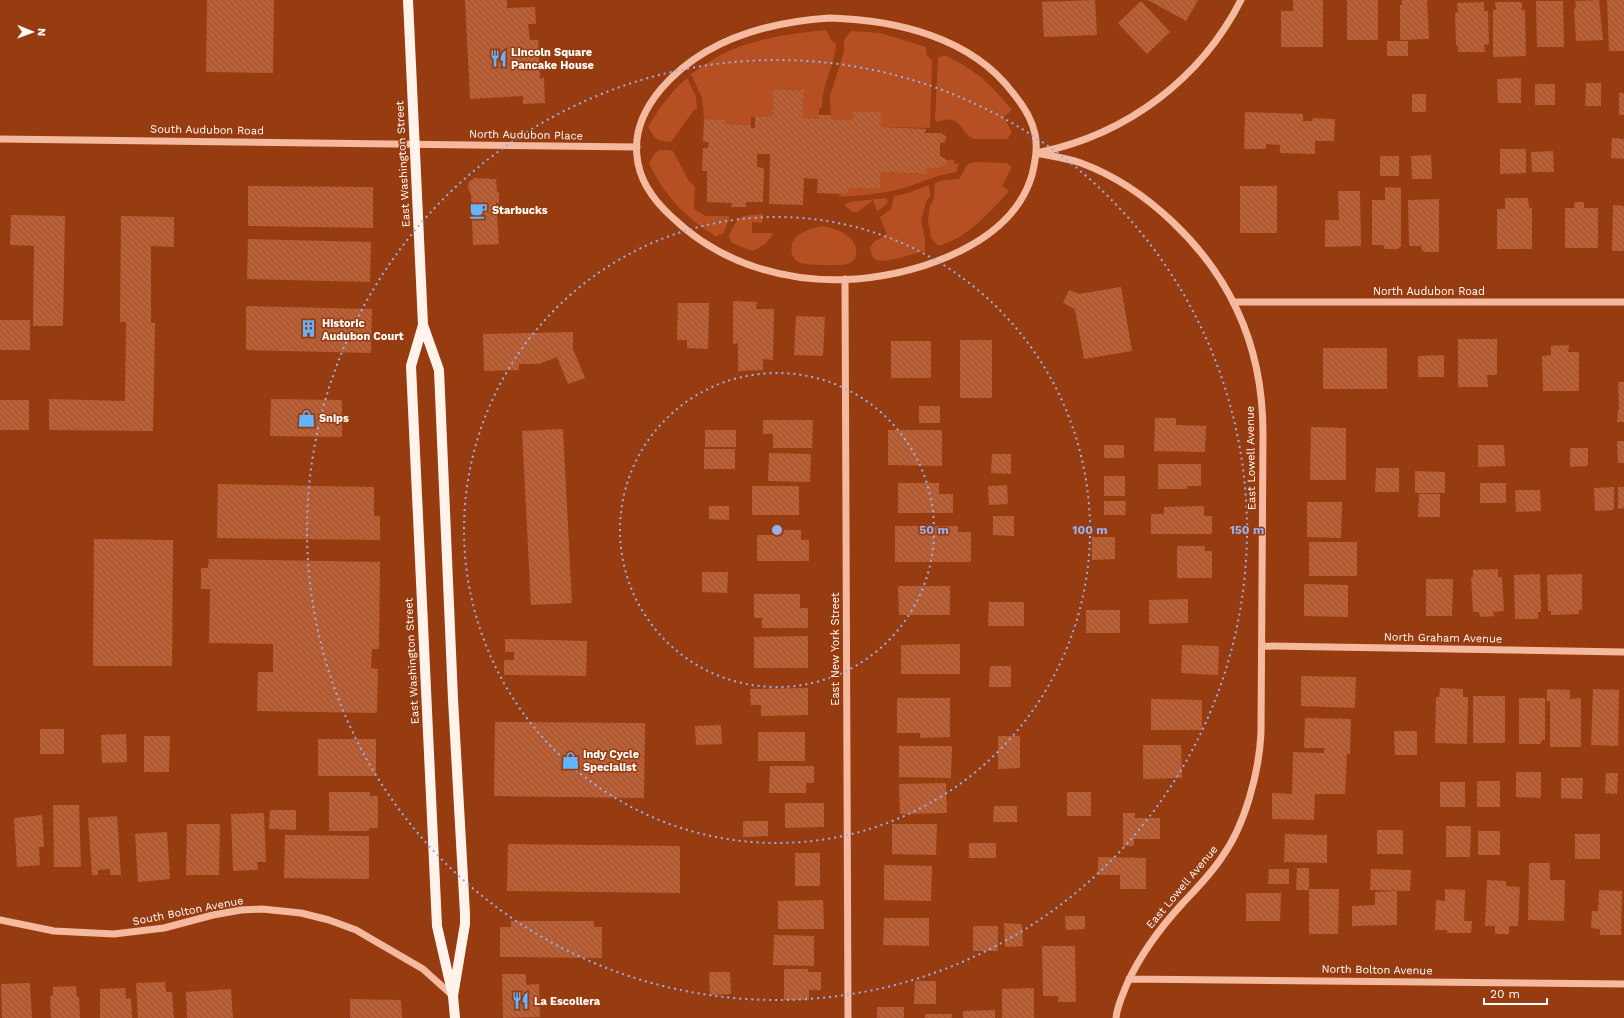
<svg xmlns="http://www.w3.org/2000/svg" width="1624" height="1018" viewBox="0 0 1624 1018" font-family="'Work Sans',sans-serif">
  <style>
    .grass { fill: #b65022 }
    .building { fill: url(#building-back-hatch) }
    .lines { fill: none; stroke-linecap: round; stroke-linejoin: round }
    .minor { stroke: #f4b99f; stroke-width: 7 }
    .major { stroke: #fff3ec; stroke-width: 10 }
    .ring { fill: none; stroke: #99afed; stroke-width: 2; stroke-dasharray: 2 4 }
    .labels { text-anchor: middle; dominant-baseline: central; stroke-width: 3; stroke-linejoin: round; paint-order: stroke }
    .poi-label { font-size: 11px; font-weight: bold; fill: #fff; stroke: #963c10; text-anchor: start }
    .street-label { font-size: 11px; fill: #fff; stroke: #963c10 }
    .centre { fill: #99afed; stroke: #963c10; stroke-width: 2 }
    .ring-label { font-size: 12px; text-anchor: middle; font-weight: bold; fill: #99afed; stroke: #963c10; stroke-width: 3; stroke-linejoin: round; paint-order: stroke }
  </style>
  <defs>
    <pattern id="building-back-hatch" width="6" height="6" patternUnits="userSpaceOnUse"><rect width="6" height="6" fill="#bd5f34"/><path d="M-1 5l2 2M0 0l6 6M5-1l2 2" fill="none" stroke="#8a563f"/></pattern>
  </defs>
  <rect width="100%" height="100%" fill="#963c10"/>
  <!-- grass -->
  <path class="grass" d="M826,30L831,40L836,44C835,65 822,83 822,107L819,109V119L803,118L804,90L773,89L772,117H751V125L725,124V120L704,119L702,98L691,74C704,65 717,56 731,50C758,38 796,33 826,30Z
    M851,31L880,33L926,47V54L932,61L930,128L880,127V112L854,111L853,120L831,119L830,96L844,52V40Z
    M944,55C976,70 990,83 1012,110L1004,117L1012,133L1007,139H974C957,130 962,113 936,122L935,119L938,58Z
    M687,78L696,97L697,110H694L671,142C657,141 656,140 648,127C659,109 670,92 687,78Z
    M659,150H668L673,151L690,183L695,186L694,209L706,216H728L730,218L723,234H719L717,237C685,217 665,197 649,163L654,154Z
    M946,160H954V164L959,163L956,172C935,175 917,185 896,190C877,194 858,196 839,197L840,194H848V188L880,189L881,172L927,174V168H939L946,165Z
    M974,162L1007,163L1012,167L1002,186L1009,191C989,213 967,238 938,246L931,237L928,221L930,206L934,199L935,183L945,180L959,179L968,164Z
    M929,185L930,196L926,202L921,221L925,239V251C915,253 883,265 875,259C871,256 871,252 870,247L874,242L887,234L880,217L891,209L894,196L908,193Z
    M886,198L888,202L885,206L877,211L873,200L858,212H853L844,205L850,202Z
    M763,214L762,223L752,222V233H774L765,244L753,251L732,243L729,236C739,214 739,216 763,214Z
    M822,226C839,229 862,238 855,259C853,261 850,263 847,264C842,266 805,265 800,263C797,262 793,257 792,254C788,235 808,229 822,226Z"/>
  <!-- building -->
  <path class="building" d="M207,0H274L273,73L206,72Z
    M465,0H507V8L535,7L536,24H528L530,40H538L540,78H544L545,103L523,104V96L470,99Z
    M1095,0L1097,35L1044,37L1042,2Z
    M1148,0H1198L1186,21Z
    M1293,0H1323V47H1281V11H1293Z
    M1347,0H1378V40H1347Z
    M1402,0H1427L1429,39L1400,40V5H1402Z
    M1599,0L1603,40L1576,41L1574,8H1576L1575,1Z
    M1607,0H1624V51H1609Z
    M1141,1L1170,32L1147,54L1118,23Z
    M1536,1H1563L1564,47H1537Z
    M1484,2V11H1488L1489,44L1484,45L1485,52H1458V46L1456,45L1455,13L1458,12L1457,3Z
    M1495,2H1522V10H1525L1526,56L1493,57V10H1496Z
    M1387,41H1408V56H1387Z
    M1521,78V103H1498L1497,79Z
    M1586,83H1601V106H1585Z
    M1535,84H1555V105H1535Z
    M773,89L804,90L803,118L819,119V115H831V119L853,120V111L881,112L880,127L926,129L925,133H940L946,136L945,142L940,143V156L946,159V165L939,168H927V174L881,172L880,189L848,188V194L817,193L818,179L804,178L803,205L769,204L770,154H757V167L764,168L763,202H746V207H731L732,203L707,202V171H702L703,148H708L709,142H703L704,119L725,120V124L751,125V128H755V117H772Z
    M1619,93H1624V115H1619Z
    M1412,94H1426V112H1412Z
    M1245,112L1303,114V121H1312L1313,118L1335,119L1334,141H1315V154L1280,153V145L1266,144V149H1244Z
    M1612,138L1624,139V159L1611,158Z
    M1500,149H1526V173L1500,174Z
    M1553,151L1554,172H1532L1531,152Z
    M1431,155L1432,179H1412L1411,156Z
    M1380,156H1399V176H1380Z
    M474,178L496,179L497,192H499V203H496L499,244L473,245L471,194L468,188L469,182Z
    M248,186L373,187V228L248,226Z
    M1240,186H1277V233H1240Z
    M1385,187L1401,188V246L1398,249H1385L1383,245H1372V200H1385Z
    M1338,191H1360L1361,246L1325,247V220H1339Z
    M1505,198H1528L1529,208H1532V249H1497V209H1505Z
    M1439,199V252H1425L1422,250L1421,246H1409L1408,200Z
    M1575,202H1584V208H1598V248H1565V208H1574Z
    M1613,205L1624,206V251H1612Z
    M11,215L65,216L63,326H33L34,246L10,245Z
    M121,216L174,217V247L151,246V323H155L153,431L49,430V399L125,401L126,322H120Z
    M248,239L371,242L370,282L247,279Z
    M1121,287L1132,351L1084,359L1075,309L1063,303L1069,290L1079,294Z
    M733,301L757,302L756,309H774L773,360L763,359V370L738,371V343L733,344Z
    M678,303H709L708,349L687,348V340H677Z
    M246,306L372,309L371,353L246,350Z
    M796,316L825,317L823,356L794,355Z
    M0,320H30V350H0Z
    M573,332V349L585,378L568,384L557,357L539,364H519V370L484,371L483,334Z
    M1458,339H1497V375H1487L1488,387H1458Z
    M960,340H992V398H960Z
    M891,341H931V378H891Z
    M1569,345L1568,352H1579V391H1543L1542,356L1551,355V346Z
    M1323,348H1387V389H1323Z
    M1444,355V377H1418V356Z
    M1618,382H1624V422H1617L1618,410H1619Z
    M271,399L342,400V437L270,436Z
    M0,400H29V430H0Z
    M919,406H940V423H919Z
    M1155,418H1176V425L1206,426L1205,452L1154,451Z
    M763,420H813L812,448H773V434H763Z
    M1311,427L1346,428V480H1310Z
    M563,429L572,603L531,605L522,431Z
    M705,430H736V447H705Z
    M888,430H942V466L888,465Z
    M1617,441H1624V463H1618Z
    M1104,445H1124V458H1104Z
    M1478,445H1504L1505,466L1478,467Z
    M1570,448H1588V466L1570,467Z
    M704,449H735V469H704Z
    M769,453L811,454L810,482L768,481Z
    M992,454H1011V474L991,473Z
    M1158,464H1201V486H1187V489H1158Z
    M1376,468H1399V492H1375Z
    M1415,471L1445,472V493H1415Z
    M1104,476H1125V496H1104Z
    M898,483H939V494H953V513H898Z
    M1480,483H1506V503H1480Z
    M218,484L374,487V516H380V540L217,538Z
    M1007,485L1008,504L989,505L988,486Z
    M752,486H799V515H752Z
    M1614,487V510L1595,511L1594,488Z
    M1618,487H1624V508L1618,509Z
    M1515,490H1540L1541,511L1516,512Z
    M1419,494H1440V517H1418Z
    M1104,501H1126L1125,515H1104Z
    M1307,502H1342L1341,538L1307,537Z
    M709,506H729V520L709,519Z
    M1204,506V516H1212V534H1151V514H1164V507Z
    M993,516H1014V536L993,535Z
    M895,526H958V532H971V562H895Z
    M781,530H801V540H809V561H757V535H781Z
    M1092,537H1115V559L1092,560Z
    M94,539L173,540L172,666H93Z
    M1309,542H1357V576H1309Z
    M1177,546H1205V551H1212V578H1177Z
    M209,559L380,562L379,649H372L371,668L378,669L377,713L257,711L258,672H273V644L209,643L210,589H201V568H208Z
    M1498,569V577H1502L1504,611L1493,612L1494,616L1480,617L1479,612H1473L1471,577H1473V570Z
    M702,572H728L727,593L702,592Z
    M1540,574L1541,612H1538V619H1515L1514,575Z
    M1582,574V610H1579V614L1551,615V611H1548L1547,575Z
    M1426,579H1453L1452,616H1426Z
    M1304,584L1348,585V617L1304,616Z
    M898,586H950V615H899Z
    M754,594H800V608H808V628H762V618H754Z
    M1188,599V623L1149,624V600Z
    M989,602H1024V626H988Z
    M1086,610H1120V633H1086Z
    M808,636V668H754V637Z
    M505,639L587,641L586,676L504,675V660H514V652H505Z
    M960,644V674H901V645Z
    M1182,645L1219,646L1218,675L1181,673Z
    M990,666H1011V687H989Z
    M1301,676L1356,677L1355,708L1301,706Z
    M808,688V715L761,716V705H751L750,689Z
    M1440,688L1463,689V697H1468L1467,744L1435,743L1436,697H1439Z
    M1547,689L1570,690V699L1581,698V747H1550V701H1547Z
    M1593,689L1619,690L1618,746L1591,745Z
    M1473,696H1505V743H1473Z
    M897,698H950V737L920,738V733H897Z
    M1519,698H1545V740H1542L1541,744H1519Z
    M1151,699L1202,700V730H1151Z
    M1305,718L1351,719L1350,754H1347L1345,794H1315L1314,820L1272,819V793L1292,794L1293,752L1324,753V748H1304Z
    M495,722L645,723L644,798L494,796Z
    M721,725L722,744L696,745L695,726Z
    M40,729H64V754H40Z
    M1394,731H1417V755H1395Z
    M758,732H805V761H758Z
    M126,734L127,762L102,763L101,735Z
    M144,736H170L169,772H144Z
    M998,736H1020V768L998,769Z
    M318,739H376V776H318Z
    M1143,745H1181L1182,778L1143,779Z
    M899,746H952L951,778L899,777Z
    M770,766H814V783H806V793H769Z
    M1516,772H1541V798L1516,797Z
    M1606,773H1618L1617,794L1605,793Z
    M1561,778H1583L1582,799L1561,798Z
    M1477,781H1500V807H1477Z
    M1440,782H1465V807H1440Z
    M946,783L947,813L900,814L899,784Z
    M329,792H370V796H378V828H369V831H329Z
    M1067,792H1091V816H1067Z
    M785,803H824V827L785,828Z
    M53,805H79L81,867H54Z
    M994,806H1017V822H993Z
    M270,810H296V830L269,829Z
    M264,813L266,862H257L258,870L233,871L231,814Z
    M1123,813H1135V818H1160V839H1134V846H1123Z
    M42,815L44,847H39L40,865L17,867L14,818Z
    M117,816L121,875H110V869L98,870V875H92L88,818Z
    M743,821H768V836L743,837Z
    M187,824H220L219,875H186Z
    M892,824H937L936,855L892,854Z
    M1446,826H1471L1470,857H1446Z
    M1377,830H1403V854H1377Z
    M1478,831H1500V855H1478Z
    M167,832L170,879L138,882L135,834Z
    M1285,834L1327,835V863L1284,862Z
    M1575,834H1600V859H1575Z
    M285,835L369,836V879L284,878Z
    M969,843H996V858H969Z
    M508,844L680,846V893L507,891Z
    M795,853H820V886H795Z
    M1098,857L1146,858V889H1120V875H1098Z
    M1529,863H1550V880H1565L1564,921L1528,920Z
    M884,865L932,866L931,901L884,900Z
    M1297,868H1309V889H1339L1338,934H1309V890H1296Z
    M1269,869H1289V884H1268Z
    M1371,869L1411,870L1410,891L1370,890Z
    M1487,880L1506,881V886L1520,887L1518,926H1509V934H1495V926H1485Z
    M1445,889L1465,890L1464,921H1472L1471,933H1447V930H1435L1436,900L1445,901Z
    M1599,890L1622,891L1621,935H1600V929L1591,928L1592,911H1598Z
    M1397,891V925L1352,926V906L1375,905V892Z
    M1246,893H1281L1280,921H1246Z
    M823,900L824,929H778V901Z
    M1065,916H1085V929L1066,930Z
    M884,918H929V946L883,945Z
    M511,921H594V927H602V958L500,957V927H511Z
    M1004,923L1022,924L1023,946L1005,947Z
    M973,926H998V951H973Z
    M774,935L814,936V966L773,965Z
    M1042,946H1075L1076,1002H1058V996H1043Z
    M784,969H808V972H821V990H809V1000H784Z
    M709,972H730L731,994L710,995Z
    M502,974H526V985L539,984L540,1017L503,1018Z
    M915,981H936V1004H914Z
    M165,982L166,992H172L174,1018H138L136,983Z
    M30,983L32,1018H2L1,984Z
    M76,986L77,997H79L80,1018H51L50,996H53V987Z
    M125,988L126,999L131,998L132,1018H100V989Z
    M1034,988V1018H1002V989Z
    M231,989L233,1018H187L186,992Z
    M350,999L401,1000L402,1018H350Z
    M877,1007H904V1018H877Z
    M995,1010V1018H963V1011Z
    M925,1014H952V1018H925Z"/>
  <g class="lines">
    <!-- minor -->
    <path class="minor" d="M830,18C896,20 971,37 1013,93C1023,105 1032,119 1035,134C1038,148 1035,162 1032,175C1012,244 921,273 857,279C790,284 722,265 673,218C655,202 639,181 637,156C634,131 645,108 661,89C703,40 767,22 830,18Z
      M0,139L637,147
      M1041,152C1127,134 1201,79 1241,0
      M1036,153C1051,156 1067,158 1081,163C1146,187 1208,247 1237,310C1255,348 1263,392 1263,434L1261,733C1259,773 1245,825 1222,857C1211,874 1196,889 1182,904C1160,928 1141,953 1127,984C1123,994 1117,1006 1116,1018
      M845,279L848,1018
      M1233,302H1624
      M1263,646L1624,652
      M0,920L54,931L114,934L164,928L213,915L241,910L262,909L301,913L329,920L356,930L423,969L453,996
      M1129,979L1624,984"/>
    <!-- major -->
    <path class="major" d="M408,0L423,325L439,370L453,699L465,914V924L453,996
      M423,325L411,366L437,926L453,996L455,1018"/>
  </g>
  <!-- distance rings -->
  <g class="ring">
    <circle cx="777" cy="530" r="157"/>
    <circle cx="777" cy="530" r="313"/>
    <circle cx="777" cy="530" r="470"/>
  </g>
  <!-- icons -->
  <defs>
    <symbol id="restaurant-bare" viewBox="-9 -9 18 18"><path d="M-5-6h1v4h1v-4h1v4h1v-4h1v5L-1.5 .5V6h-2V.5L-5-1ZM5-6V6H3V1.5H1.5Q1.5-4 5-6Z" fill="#62b4ff" stroke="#963c10" stroke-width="2.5" paint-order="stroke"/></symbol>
    <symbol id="cafe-bare" viewBox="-9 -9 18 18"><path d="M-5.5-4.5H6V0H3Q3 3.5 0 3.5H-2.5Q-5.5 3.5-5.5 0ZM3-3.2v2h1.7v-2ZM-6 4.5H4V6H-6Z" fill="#62b4ff" stroke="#963c10" stroke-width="2.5" paint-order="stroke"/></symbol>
    <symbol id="building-bare" viewBox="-9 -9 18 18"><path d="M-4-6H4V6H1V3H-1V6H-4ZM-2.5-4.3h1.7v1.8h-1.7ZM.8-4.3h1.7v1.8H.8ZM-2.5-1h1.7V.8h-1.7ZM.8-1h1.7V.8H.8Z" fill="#62b4ff" stroke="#963c10" stroke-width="2.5" paint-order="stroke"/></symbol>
    <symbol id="shop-bare" viewBox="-9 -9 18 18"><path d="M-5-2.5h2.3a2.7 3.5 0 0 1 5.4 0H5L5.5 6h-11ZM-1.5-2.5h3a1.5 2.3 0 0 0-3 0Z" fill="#62b4ff" stroke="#963c10" stroke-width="2.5" paint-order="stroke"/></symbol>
  </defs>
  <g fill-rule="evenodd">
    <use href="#restaurant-bare" x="486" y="46" width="25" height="25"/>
    <use href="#cafe-bare" x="466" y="198" width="25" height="25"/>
    <use href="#building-bare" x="296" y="316" width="25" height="25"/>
    <use href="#shop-bare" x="294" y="406" width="25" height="25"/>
    <use href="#shop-bare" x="558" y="748" width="25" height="25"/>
    <use href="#restaurant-bare" x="508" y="988" width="25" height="25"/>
  </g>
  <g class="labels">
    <!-- poi labels -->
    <g class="poi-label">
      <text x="511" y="52">Lincoln Square<tspan x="511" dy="13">Pancake House</tspan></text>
      <text x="492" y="210">Starbucks</text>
      <text x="322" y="323">Historic<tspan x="322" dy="13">Audubon Court</tspan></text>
      <text x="319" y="418">Snips</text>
      <text x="583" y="754">Indy Cycle<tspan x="583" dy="13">Specialist</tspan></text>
      <text x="534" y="1001">La Escollera</text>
    </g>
    <!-- street labels -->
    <g class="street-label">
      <text transform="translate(207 130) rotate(1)">South Audubon Road</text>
      <text transform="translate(526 135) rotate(1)">North Audubon Place</text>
      <text transform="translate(403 164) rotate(-93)">East Washington Street</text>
      <text x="1429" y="291">North Audubon Road</text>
      <text transform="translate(1251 458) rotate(-91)">East Lowell Avenue</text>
      <text transform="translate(1443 638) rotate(1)">North Graham Avenue</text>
      <text transform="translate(835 649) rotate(-90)">East New York Street</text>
      <text transform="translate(412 661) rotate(-93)">East Washington Street</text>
      <text transform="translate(1182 887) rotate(-50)">East Lowell Avenue</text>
      <text transform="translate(188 911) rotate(-11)">South Bolton Avenue</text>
      <text transform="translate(1377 970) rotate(1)">North Bolton Avenue</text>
    </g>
  </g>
  <circle cx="777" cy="530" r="6" class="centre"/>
  <g class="ring-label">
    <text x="934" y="534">50 m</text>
    <text x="1090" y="534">100 m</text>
    <text x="1247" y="534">150 m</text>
  </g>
  <!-- north arrow -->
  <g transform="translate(32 32) rotate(91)" stroke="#963c10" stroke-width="3" paint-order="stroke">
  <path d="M0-3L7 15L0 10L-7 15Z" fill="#ffffff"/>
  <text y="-6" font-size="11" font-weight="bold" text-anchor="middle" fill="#ffffff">N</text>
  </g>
  <!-- scale -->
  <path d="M1484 998v6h63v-6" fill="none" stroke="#ffffff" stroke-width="2"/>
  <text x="1490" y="998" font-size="12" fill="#ffffff" stroke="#963c10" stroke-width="3" paint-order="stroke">20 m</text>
</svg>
